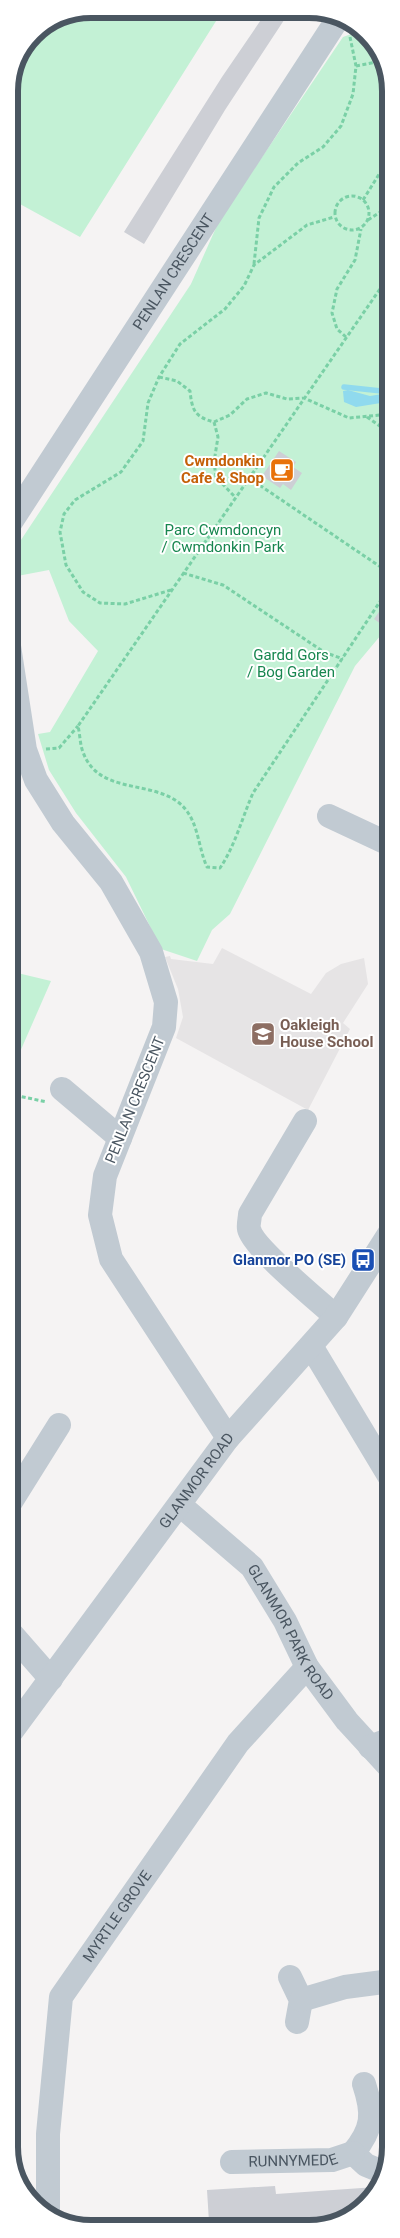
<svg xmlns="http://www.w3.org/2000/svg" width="400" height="2238" viewBox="0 0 400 2238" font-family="Roboto,sans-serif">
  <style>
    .education { fill: #e6e4e5 }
    .green { fill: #c3f1d5 }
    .water { fill: #90daee }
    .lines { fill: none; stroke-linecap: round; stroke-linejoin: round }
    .stream { stroke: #90daee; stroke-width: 5.5 }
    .building { fill: #cdcfd5 }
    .path { stroke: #7ad0a6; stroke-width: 3; stroke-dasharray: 4 2.5; stroke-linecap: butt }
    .minor { stroke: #c1cad2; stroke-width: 24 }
    .labels { text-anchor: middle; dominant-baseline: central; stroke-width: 4; stroke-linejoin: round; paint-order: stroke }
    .street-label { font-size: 15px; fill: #4a5661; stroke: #fff }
    .food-label { font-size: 15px; font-weight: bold; fill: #c56008; stroke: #fff; text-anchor: end }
    .park-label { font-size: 15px; fill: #17864f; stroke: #fff }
    .education-label { font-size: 15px; font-weight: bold; fill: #785e54; stroke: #fff; text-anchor: start }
    .transit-label { font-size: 15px; font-weight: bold; fill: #164399; stroke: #fff; text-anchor: end }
    .rim { fill: none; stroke: #4a5661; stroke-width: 6 }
  </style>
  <rect width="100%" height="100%" fill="#f5f3f3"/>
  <!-- education -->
  <path class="education" d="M222,948L311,994L326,973L341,964L364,958L368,984L343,1023L350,1029L308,1110L176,1038L183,1017L178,989L165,957L170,956L171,959L213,964Z"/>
  <!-- green -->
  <path class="green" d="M91,9L223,10L80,237L9,198V85L33,32Z
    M357,32C377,32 383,64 391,80V623L355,666L230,914L212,930L197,961L161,949L126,877L76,813L49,770L38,734L50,732L98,651L69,621L49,570L12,577L9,558L191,284L219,221L343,37Z
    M9,971L51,981L9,1077Z"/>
  <!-- water -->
  <path class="water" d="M348,390L370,396L382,394L389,396L387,402L356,407L344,402L343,391Z"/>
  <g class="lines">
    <!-- stream -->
    <path class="stream" d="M344,387L391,392"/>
  </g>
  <!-- building -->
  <path class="building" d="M267,11H290L225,110L144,244L124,232L222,77Z
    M279,451L296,462L293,467L302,473L291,490L283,484L280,488L262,476Z
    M391,595V619L385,627L374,619Z
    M275,2186L276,2194L376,2187L368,2205L336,2221L291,2224V2228H278L277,2218L209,2222L207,2190Z"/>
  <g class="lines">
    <!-- path -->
    <path class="path" d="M356,66L382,61
      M335 213a17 17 0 1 1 34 0a17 17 0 1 1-34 0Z
      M363,200L391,155
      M368,220L391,205
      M254,264L259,218L274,187L298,163L323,147L341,126L353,94L356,66L350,37
      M391,273L78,726C80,734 80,745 83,752C98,794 148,780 178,802C199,818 197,845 207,867L220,868C235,846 242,818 253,793L391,585
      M346,337L337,329L332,313L337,289L355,260L361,229
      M159,377L177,381L190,391C192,409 194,417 214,422L218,437L214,462L216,477L235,497
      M367,417L391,434
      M214,422L230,415L247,399L266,393L287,399L304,398L349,418L391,414
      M249,478L391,574
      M183,573L223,585L324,652L343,659
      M171,590L125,604L100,603L83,592L66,565L60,532L64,514L75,500L121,472L143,441L148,403L159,377L180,344L225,309L244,286L254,265L307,225L334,217
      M46,749L59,748L78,726
      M9,1094L47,1102"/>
    <!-- minor -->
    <g class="minor">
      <path id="s1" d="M9,525L339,17"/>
      <path d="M9,646L25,750L36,780L63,823L111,882L151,952L166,1002L164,1027L105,1176L100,1215L111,1259L228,1438"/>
      <path d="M329,816L391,845"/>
      <path d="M62,1089L120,1138"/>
      <path d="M305,1121L250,1214C250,1218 248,1225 249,1229C253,1248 319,1301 336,1317"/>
      <path d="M311,1346L391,1479"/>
      <path d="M9,1505L59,1425"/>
      <path id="s2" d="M180,1505L252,1567L285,1621L307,1667L347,1721L391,1769"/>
      <path d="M9,1631L51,1679"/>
      <path id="s3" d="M9,1735L228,1438L336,1317L391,1231"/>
      <path d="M370,1747L391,1739"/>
      <path d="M290,1977L301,2000L297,2022"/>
      <path d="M301,2000L345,1987L391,1981"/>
      <path d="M353,2153C373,2129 374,2114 364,2084"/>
      <path d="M353,2153L366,2165L383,2172"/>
      <path id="s4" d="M232,2162L332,2160L353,2153"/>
      <path id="s5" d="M48,2212V2134L61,1997L238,1743L307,1667"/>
    </g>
  </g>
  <!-- icons -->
  <defs>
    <symbol id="cafe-square" viewBox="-11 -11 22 22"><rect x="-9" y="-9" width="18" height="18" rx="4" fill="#e8710a" stroke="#fff"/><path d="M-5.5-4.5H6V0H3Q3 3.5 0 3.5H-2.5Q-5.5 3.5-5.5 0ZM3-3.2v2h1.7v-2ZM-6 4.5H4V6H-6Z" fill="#fff"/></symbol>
    <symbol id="school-square" viewBox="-11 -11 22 22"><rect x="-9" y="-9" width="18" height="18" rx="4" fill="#8d6e63" stroke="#fff"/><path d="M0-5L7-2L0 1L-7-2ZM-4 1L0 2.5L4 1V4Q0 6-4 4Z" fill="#fff"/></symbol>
    <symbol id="bus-square" viewBox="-11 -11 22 22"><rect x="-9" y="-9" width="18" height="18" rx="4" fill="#1a4fb4" stroke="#fff"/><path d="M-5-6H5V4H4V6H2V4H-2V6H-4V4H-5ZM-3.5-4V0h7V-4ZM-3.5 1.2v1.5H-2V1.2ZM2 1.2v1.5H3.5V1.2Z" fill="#fff"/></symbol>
  </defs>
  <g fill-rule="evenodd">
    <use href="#cafe-square" x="268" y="456" width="28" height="28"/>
    <use href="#school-square" x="249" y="1020" width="28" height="28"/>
    <use href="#bus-square" x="349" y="1246" width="28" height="28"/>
  </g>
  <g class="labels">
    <!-- street labels -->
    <g class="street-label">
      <text stroke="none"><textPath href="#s1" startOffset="302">PENLAN CRESCENT</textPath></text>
      <text transform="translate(135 1100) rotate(-68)">PENLAN CRESCENT</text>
      <text stroke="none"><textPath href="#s3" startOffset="316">GLANMOR ROAD</textPath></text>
      <text stroke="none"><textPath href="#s2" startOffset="171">GLANMOR PARK ROAD</textPath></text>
      <text stroke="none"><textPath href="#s5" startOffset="314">MYRTLE GROVE</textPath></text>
      <text stroke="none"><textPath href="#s4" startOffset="61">RUNNYMEDE</textPath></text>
    </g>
    <!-- food labels -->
    <g class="food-label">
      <text x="264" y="461">Cwmdonkin<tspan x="264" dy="17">Cafe &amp; Shop</tspan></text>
    </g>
    <!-- park labels -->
    <g class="park-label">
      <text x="223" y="530">Parc Cwmdoncyn<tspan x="223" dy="17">/ Cwmdonkin Park</tspan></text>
      <text x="291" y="655">Gardd Gors<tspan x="291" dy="17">/ Bog Garden</tspan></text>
    </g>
    <!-- education labels -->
    <g class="education-label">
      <text x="280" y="1025">Oakleigh<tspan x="280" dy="17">House School</tspan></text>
    </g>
    <!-- transit labels -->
    <g class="transit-label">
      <text x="346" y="1260">Glanmor PO (SE)</text>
    </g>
  </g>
  <!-- crop -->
  <path d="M0 0H400V2238H0ZM91 18H309A73 73 0 0 1 382 91V2147A73 73 0 0 1 309 2220H91A73 73 0 0 1 18 2147V91A73 73 0 0 1 91 18Z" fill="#fff" fill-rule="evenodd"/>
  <path class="rim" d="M91 18H309A73 73 0 0 1 382 91V2147A73 73 0 0 1 309 2220H91A73 73 0 0 1 18 2147V91A73 73 0 0 1 91 18Z"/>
</svg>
